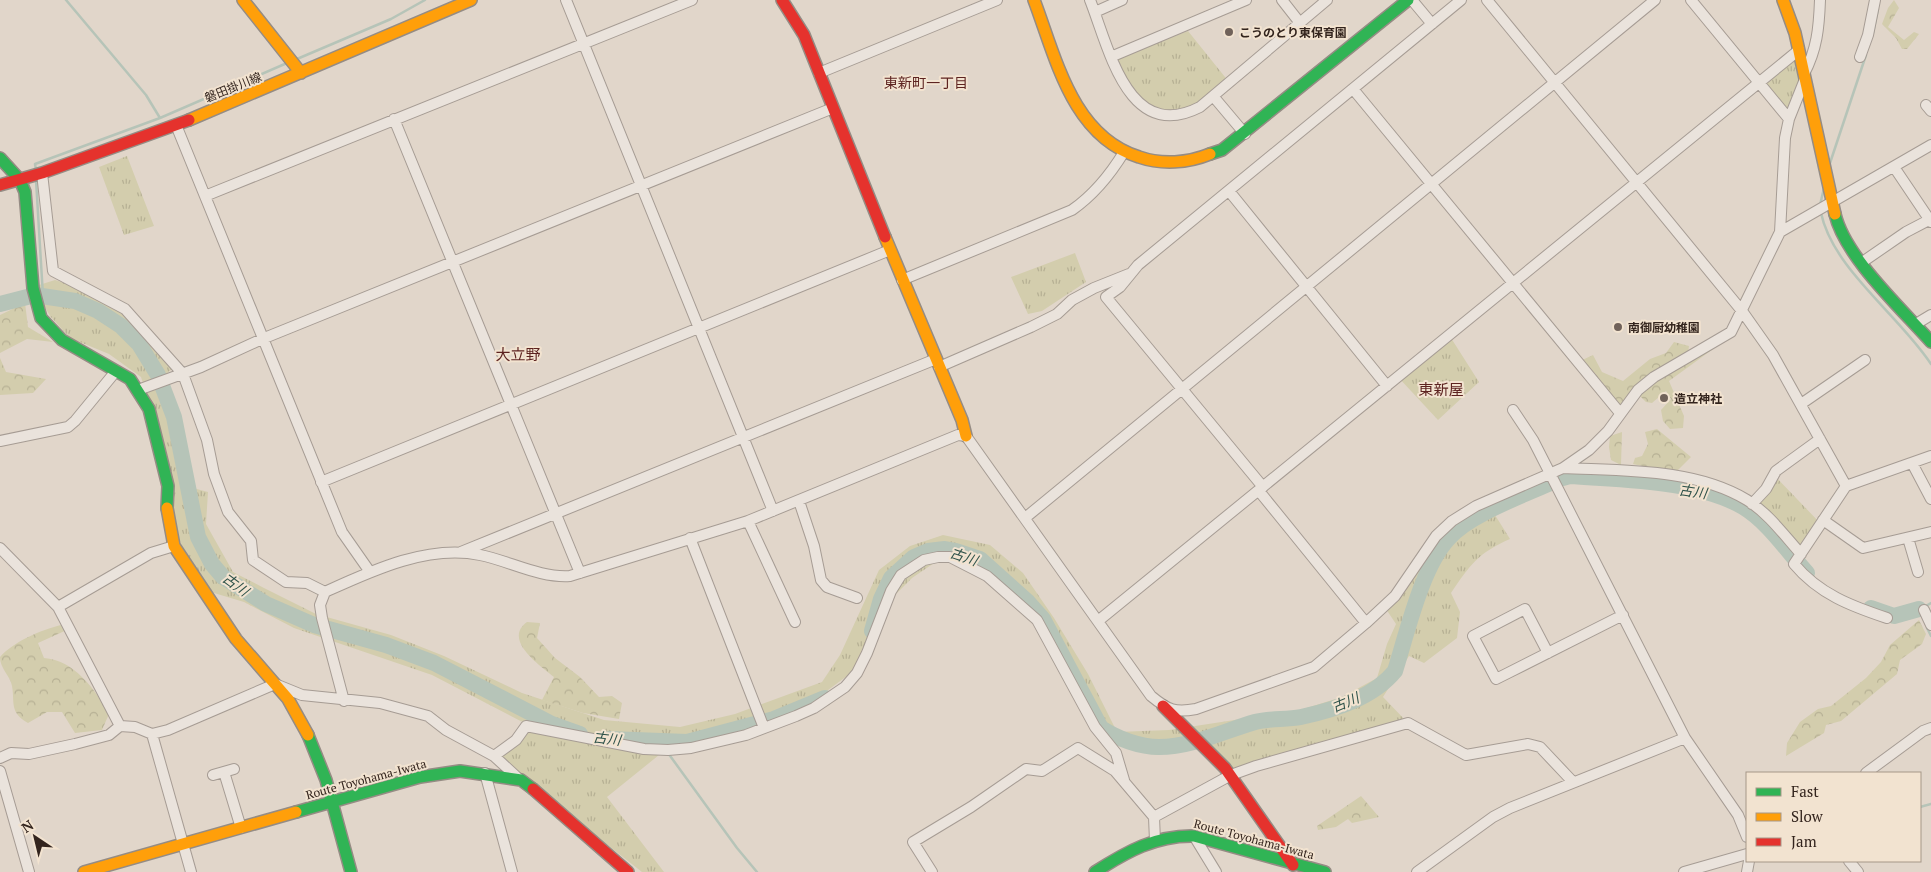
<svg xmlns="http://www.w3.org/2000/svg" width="1931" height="872" viewBox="0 0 1931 872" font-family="'PT Serif','Noto Sans JP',serif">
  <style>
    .grass { fill: url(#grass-tufts) }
    .forest { fill: url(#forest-crowns) }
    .water { fill: url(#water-ripples) }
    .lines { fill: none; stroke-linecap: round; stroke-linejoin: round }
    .stream { stroke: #b6c4b8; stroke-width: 2.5 }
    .river { stroke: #b6c4b8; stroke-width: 16 }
    .street-casing { stroke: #a69c94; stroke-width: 12 }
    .fast-casing { stroke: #958c84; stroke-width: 14 }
    .slow-casing { stroke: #958c84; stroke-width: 14 }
    .jam-casing { stroke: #958c84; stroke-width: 14 }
    .street { stroke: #eae3dc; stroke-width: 10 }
    .fast { stroke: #30b455; stroke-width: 11 }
    .slow { stroke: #ff9f0a; stroke-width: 11 }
    .jam { stroke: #e5322d; stroke-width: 11 }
    .poi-dot { fill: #70625a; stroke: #f2e3d0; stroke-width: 2 }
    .labels { text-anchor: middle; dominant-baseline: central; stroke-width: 4; stroke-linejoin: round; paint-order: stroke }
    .poi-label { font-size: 12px; font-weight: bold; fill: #33241d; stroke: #f2e3d0; text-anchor: start }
    .street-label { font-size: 12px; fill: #33241d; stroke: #f2e3d0 }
    .neighbourhood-label { font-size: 14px; fill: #5d2320; stroke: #f2e3d0 }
    .water-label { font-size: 14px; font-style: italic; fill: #2e524a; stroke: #f2e3d0 }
    .quarter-label { font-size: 15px; fill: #5d2320; stroke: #f2e3d0 }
  </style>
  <defs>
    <pattern id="grass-tufts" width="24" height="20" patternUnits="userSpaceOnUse" patternTransform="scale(1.25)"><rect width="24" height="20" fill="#d3cdad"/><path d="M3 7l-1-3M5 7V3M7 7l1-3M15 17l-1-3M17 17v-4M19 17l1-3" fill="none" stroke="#b6b094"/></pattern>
    <pattern id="forest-crowns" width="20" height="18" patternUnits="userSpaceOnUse" patternTransform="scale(1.25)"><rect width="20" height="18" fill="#d3cdad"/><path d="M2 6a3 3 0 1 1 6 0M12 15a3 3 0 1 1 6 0" fill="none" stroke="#b6b094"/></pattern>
    <pattern id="water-ripples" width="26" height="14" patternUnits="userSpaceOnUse" patternTransform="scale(1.25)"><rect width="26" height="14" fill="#b6c4b8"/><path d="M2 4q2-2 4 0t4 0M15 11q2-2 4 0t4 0" fill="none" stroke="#9da89e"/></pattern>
  </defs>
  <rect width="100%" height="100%" fill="#e1d6ca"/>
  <!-- grass -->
  <path class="grass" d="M1188,31L1229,82L1213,96L1175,115L1146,109L1114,59Z
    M1799,50L1805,79L1786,116L1758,81Z
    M127,156L154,226L124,235L99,167Z
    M1075,253L1086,282L1042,311L1028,314L1011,277Z
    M55,280L93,292L121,308L174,367L164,376L193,488L208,492L206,524L233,572L264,588L316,614L391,635L444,656L522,693L604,720L680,727L735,714L822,682L840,655L879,570L910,546L943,535L990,545L1023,573L1054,618L1088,674L1117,732L1169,730L1300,710L1342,697L1377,678L1387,644L1396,624L1386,609L1455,519L1551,473L1558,487L1495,515L1510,539C1478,553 1470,565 1451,593L1460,612L1457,638L1424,663L1409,656L1383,697L1408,723L1231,775L1203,745L1157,755L1106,741L1037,620L994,582L943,557L912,578L887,603L855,670L808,705L716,742L652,749L659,743L631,746L559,733L659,755L607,797L664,872H642L494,756L532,727L432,675L294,628L244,602L204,590L190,568L173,523L152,411L141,377L109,354L70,338L50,316L42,302L39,285Z
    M1451,338L1479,382L1438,420L1398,377Z
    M1774,475L1821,524L1797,550L1752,504Z"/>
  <!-- forest -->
  <path class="forest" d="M1894,0L1899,8L1888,27L1904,40L1914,32L1919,34L1907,49H1902L1896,38L1882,24L1888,8Z
    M25,303L28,327L53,342L27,339L0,353V315Z
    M1731,336L1669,381L1684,416L1683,428L1670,429L1663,421L1661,410L1671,399L1666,391L1652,403L1646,402L1639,395L1641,387L1628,396L1618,411L1578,362L1593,355L1602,372L1623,381L1650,359L1666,353L1674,342L1689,346L1688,353L1654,373Z
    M0,358L6,372L46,379L33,393L0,395Z
    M1657,429L1691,457L1675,473L1633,464L1635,458L1642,456L1648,444L1645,432Z
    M1622,432L1621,465L1611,460L1609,447L1610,436Z
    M1919,620L1926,634L1922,644L1900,660L1897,674L1841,721L1826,725L1824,733L1786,756L1787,743L1800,722L1818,709L1831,706L1866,678L1881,662L1890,645Z
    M527,622L540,623L537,638L555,658L580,677L599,697L612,696L622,703L619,719L583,713L542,700L554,677C541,666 502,640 527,622Z
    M61,625L69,629L38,643L44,658C74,660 95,689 109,714L102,730L75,733L62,712H47L28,723C9,712 15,703 12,686C10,675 0,669 0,657C13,642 41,630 61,625Z
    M1361,796L1379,817L1352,823L1348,819L1336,827L1318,830L1317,826Z"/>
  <!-- water -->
  <path class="water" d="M25,293L26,301L0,311V299Z"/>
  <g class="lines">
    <!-- stream -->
    <path class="stream" d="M66,0L146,95L160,118
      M1873,33L1878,9
      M297,59L391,19L425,0
      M1830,163L1866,55
      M36,170L35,164L160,118L287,63
      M36,180L43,296
      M1820,205L1824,188
      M1821,213C1833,269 1899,315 1931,364
      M1924,607L1931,603
      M1927,628L1931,636
      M668,753L737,848L757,872
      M1920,807L1931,804"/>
    <!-- river -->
    <path class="river" d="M0,304L35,295L75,301L98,311L121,326L139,344L158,375L174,417L198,537L212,564L223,577L266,604L314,625L386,645L434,663L552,724L580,734
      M1871,608L1894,616L1919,609
      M872,631L881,599L891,578L914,557L928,551L945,549L956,551L980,559L1028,602L1043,619L1101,728C1118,739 1140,747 1159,747C1192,747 1224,731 1255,722C1270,718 1286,720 1301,717C1334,710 1373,698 1395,671C1407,633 1422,566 1449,538C1471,513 1528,494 1559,479L1570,476C1621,480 1698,480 1743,507C1768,522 1787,551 1807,573
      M609,739L687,742L774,719L825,698"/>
    <defs>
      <path id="street" d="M566,0L773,511
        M1090,0C1109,48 1128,144 1200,107L1327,0
        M1282,0L1300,23
        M1412,0L1432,24
        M1487,0L1742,311L1773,355L1846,486
        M1691,0L1789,119
        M1095,12L1122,0
        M1113,56L1246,0
        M1860,57L1868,35L1875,0
        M819,73L997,0
        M1804,74C1817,49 1819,28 1820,0
        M1353,89L1620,413
        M1213,96L1245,134
        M1926,105L1931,111
        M394,119L580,573
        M176,125L342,532L370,572
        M1894,167L1931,222
        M42,173L53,271L125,309L183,374L207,440L214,474L228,512L251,541L253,560L286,582L307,583L325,592
        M1229,191L1387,386
        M205,196L692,0
        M1780,232L1785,138L1789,119L1805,79
        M1861,263L1906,232L1929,220
        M902,280L1072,210C1095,194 1110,175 1124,152
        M1916,324L1931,315
        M939,367L1031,327L1057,314L1072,300L1094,288L1129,274
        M138,390L201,367L262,339L833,108
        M1801,404L1865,360
        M1513,410L1533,440L1685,738L1738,815L1747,837
        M0,441L68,427L75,421L116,371
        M1912,463L1931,499
        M1563,468C1623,471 1694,468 1747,500C1768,513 1784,535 1801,554
        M321,482L890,250
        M1263,487L1106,297L1120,287L1138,265L1461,0
        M1259,491L1366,623
        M799,501L814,546L821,580L827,587L857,598
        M1752,504L1766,489L1776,471L1820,439
        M1025,518L1655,0
        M1823,520L1863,548L1931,532
        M748,521L795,622
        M690,538L764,728
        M1908,538L1918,572
        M0,548L58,607L120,726
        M461,552L936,359
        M58,607L151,553L174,546
        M1924,610L1931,625
        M1887,618C1851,606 1819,594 1794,564L1846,486L1931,456
        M1098,621L1799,50
        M1548,653L1525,609L1473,636L1496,679L1508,673L1623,615
        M344,701L322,618L320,605L325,592C371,571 428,544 480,555C510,561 539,578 570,576L748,521L958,435L966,436L1151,696C1168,710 1175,713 1196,709L1314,667L1366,623L1395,596L1436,536L1452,521L1476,506L1563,468L1589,450L1608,431L1638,390L1654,377L1731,332L1780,232L1931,145
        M152,734L191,872
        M494,756L516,740L526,726L644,749L668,750L691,748L746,735L796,716L814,708L845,687L857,673L867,653L891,591L901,575L924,560L938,557H950L987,576L1037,620L1095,727L1116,753L1124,780
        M0,758L11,753L29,754L75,744L109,735L120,726L135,727L152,734L168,730L275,684L302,695L380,703L428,716L446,730L494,756L520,780
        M0,771L29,872
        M224,772L241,828
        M485,773L512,872
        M1866,773L1923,731L1931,728
        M213,775L234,769
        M1194,836L1216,872
        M1155,841L1154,817L1231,775L1256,766L1408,723L1466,755L1528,744L1540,747L1573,782
        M1849,861L1858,872
        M932,872L913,842L971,807L1026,769L1042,771L1078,748L1115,771L1154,817
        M1417,872L1493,817L1510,808L1685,738
        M1684,872L1747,854
        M1747,872L1749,861"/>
      <path id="fast" d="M1210,154L1222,150L1408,0
        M0,158L20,180L25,192L33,288L41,318L62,340L130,379L149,409L168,486L167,508
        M1835,214C1845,257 1902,309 1931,342
        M308,735L326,780L351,872
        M296,812L420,777L460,771L521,780L533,789
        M1095,872C1126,852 1156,835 1194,836L1325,872"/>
      <path id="slow" d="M243,0L301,73
        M1034,0C1056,58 1072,136 1139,157C1162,165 1188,163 1210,154
        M1783,0L1795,33L1835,214
        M189,120L471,0
        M885,237L962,420L966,436
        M167,508L174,546L236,639L288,699L308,735
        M84,872L296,812"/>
      <path id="jam" d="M782,0L804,35L885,237
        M0,185L42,173L189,120
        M1163,706L1225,768L1293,865
        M533,789L628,872"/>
    </defs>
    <!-- street casing -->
    <use href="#street" class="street-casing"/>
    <!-- fast casing -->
    <use href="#fast" class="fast-casing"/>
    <!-- slow casing -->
    <use href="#slow" class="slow-casing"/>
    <!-- jam casing -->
    <use href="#jam" class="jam-casing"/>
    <!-- street -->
    <use href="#street" class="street"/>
    <!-- fast -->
    <use href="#fast" class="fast"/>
    <!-- slow -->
    <use href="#slow" class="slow"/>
    <!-- jam -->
    <use href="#jam" class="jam"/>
  </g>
  <!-- markers -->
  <g class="poi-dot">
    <circle cx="1229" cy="32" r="5"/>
    <circle cx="1618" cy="327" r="5"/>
    <circle cx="1664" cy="398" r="5"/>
  </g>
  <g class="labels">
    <!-- poi labels -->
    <g class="poi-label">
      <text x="1239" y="32">こうのとり東保育園</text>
      <text x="1628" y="327">南御厨幼稚園</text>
      <text x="1674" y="398">造立神社</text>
    </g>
    <!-- street labels -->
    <g class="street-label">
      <text transform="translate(233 87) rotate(-22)">磐田掛川線</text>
      <text transform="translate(366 779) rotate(-15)">Route Toyohama-Iwata</text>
      <text transform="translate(1254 839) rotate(15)">Route Toyohama-Iwata</text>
    </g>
    <!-- neighbourhood labels -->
    <g class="neighbourhood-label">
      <text x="926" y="82">東新町一丁目</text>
    </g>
    <!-- water labels -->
    <g class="water-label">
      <text transform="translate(1693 491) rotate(8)">古川</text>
      <text transform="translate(964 556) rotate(19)">古川</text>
      <text transform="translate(236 584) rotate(36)">古川</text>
      <text transform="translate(1345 702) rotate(-23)">古川</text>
      <text transform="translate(607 738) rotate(7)">古川</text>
    </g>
    <!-- quarter labels -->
    <g class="quarter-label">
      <text x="518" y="354">大立野</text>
      <text x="1441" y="389">東新屋</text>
    </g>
  </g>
  <!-- legend -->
  <rect x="1746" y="772" width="175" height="90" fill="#f2e3d0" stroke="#a69788"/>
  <rect x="1756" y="788" width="25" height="8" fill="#30b455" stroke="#a69788"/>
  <text x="1791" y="797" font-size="15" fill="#33241d">Fast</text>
  <rect x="1756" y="813" width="25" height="8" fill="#ff9f0a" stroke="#a69788"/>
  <text x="1791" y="822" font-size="15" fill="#33241d">Slow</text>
  <rect x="1756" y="838" width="25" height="8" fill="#e5322d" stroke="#a69788"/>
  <text x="1791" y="847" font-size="15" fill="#33241d">Jam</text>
  <!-- north arrow -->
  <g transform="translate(35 837) rotate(325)" stroke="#f2e3d0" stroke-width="4" paint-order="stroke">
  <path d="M0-4L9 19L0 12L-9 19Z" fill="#33241d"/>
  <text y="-8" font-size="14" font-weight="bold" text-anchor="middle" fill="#33241d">N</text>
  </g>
</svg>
